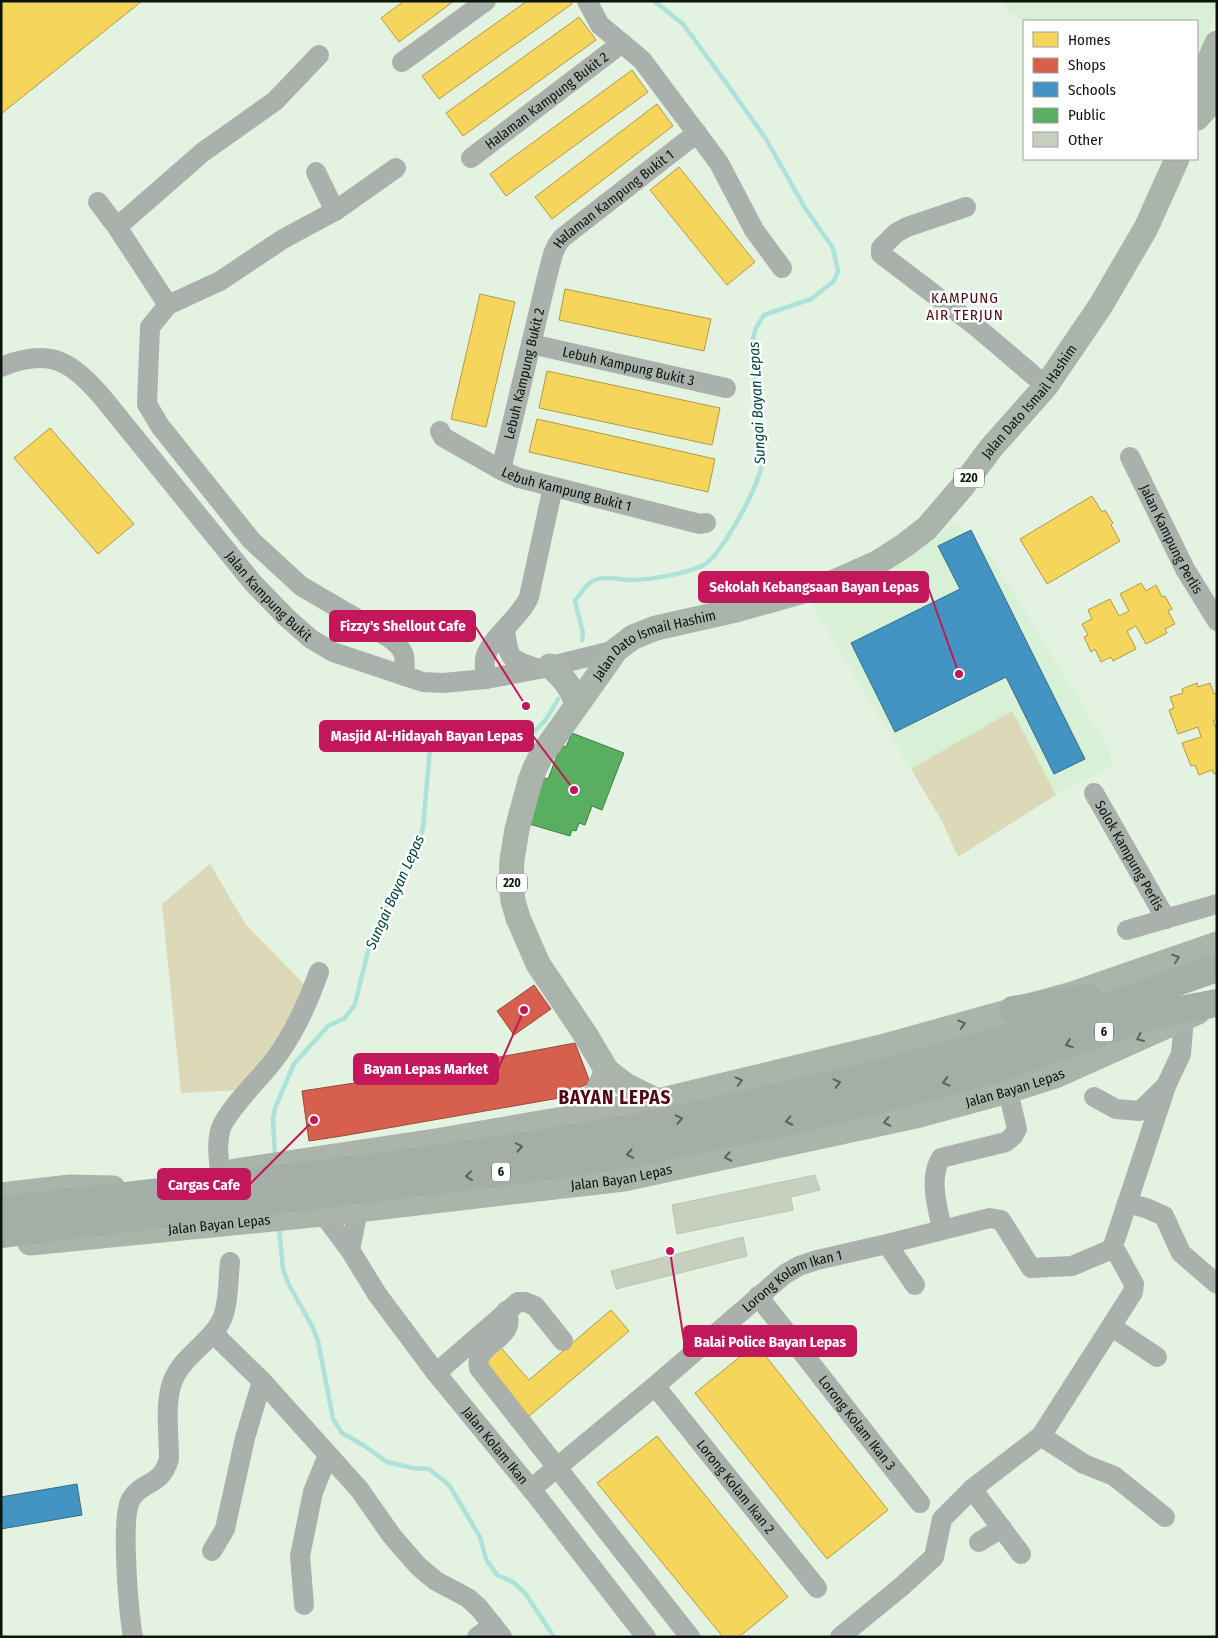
<svg xmlns="http://www.w3.org/2000/svg" width="1218" height="1638" viewBox="0 0 1218 1638" font-family="'Fira Sans Condensed',sans-serif">
  <style>
    .built { fill: #d8f0d6 }
    .green { fill: #dbd9b7 }
    .homes { fill: #f6d55c; stroke: #b09b44 }
    .shops { fill: #d6604d; stroke: #994a39 }
    .schools { fill: #4393c3; stroke: #326d8c }
    .public { fill: #5aae61; stroke: #438047 }
    .lines { fill: none; stroke-linecap: round; stroke-linejoin: round }
    .stream { stroke: #ade2db; stroke-width: 4.5 }
    .building { fill: #c7d0bf; stroke: #bbc3b6 }
    .minor { stroke: #aab1ac; stroke-width: 20 }
    .major { stroke: #aab4ab; stroke-width: 25 }
    .highway { stroke: #a3afa6; stroke-width: 28 }
    .highway-bridge { stroke: #a3afa6; stroke-width: 28 }
    .oneway { stroke: #5b645b }
    .oneway2 { stroke: #586258 }
    .labels { text-anchor: middle; dominant-baseline: central; stroke-width: 5; stroke-linejoin: round; paint-order: stroke }
    .shield { fill: #fff; stroke: #555b54; stroke-width: 1 }
    .shield-label { font-size: 12px; font-weight: bold; fill: #0c150b }
    .street-label { font-size: 14px; fill: #0c150b; stroke: #fff }
    .neighbourhood-label { font-size: 15px; letter-spacing: 1px; fill: #4f0915; stroke: #fff }
    .water-label { font-size: 15px; font-style: italic; fill: #004342; stroke: #fff }
    .district-label { font-size: 19px; font-weight: bold; letter-spacing: 1px; fill: #4f0915; stroke: #fff }
    .leader { fill: none; stroke: #c2185b; stroke-width: 2 }
    .callout-dot { fill: #c2185b; stroke: #fff; stroke-width: 2 }
    .callout { fill: #c2185b; stroke: #c2185b; stroke-width: 2 }
    .callout-label { font-size: 15px; text-anchor: middle; font-weight: bold; fill: #fff }
  </style>
  <rect width="100%" height="100%" fill="#e3f2e1"/>
  <!-- built -->
  <path class="built" d="M1000,1H1217V8L1197,61V21H1028L1008,13Z
    M956,522L993,559L1103,739L1114,765L1049,798L958,857L942,821L808,598L905,558Z"/>
  <!-- green -->
  <path class="green" d="M1012,711L1056,795L958,857L942,821L911,769Z
    M210,864L246,925L306,986L300,1008L242,1090L181,1093L162,904Z"/>
  <!-- homes -->
  <path class="homes" d="M1,1H142L1,114Z
    M404,1H454L399,42L381,18Z
    M527,1H570L572,4L439,99L422,76Z
    M579,17L596,40L463,136L446,113Z
    M632,70L648,92L506,196L490,174Z
    M657,104L673,126L552,219L535,197Z
    M679,167L755,262L727,285L650,190Z
    M565,289L711,319L704,351L559,320Z
    M480,294L515,302L486,427L451,419Z
    M547,371L720,408L712,445L539,408Z
    M537,419L715,459L708,492L529,452Z
    M50,428L134,524L98,554L14,458Z
    M1092,496L1102,512L1105,510L1113,523L1111,525L1120,541L1047,584L1020,539Z
    M1141,583L1146,591L1156,585L1162,597L1165,596L1172,609L1168,611L1175,624L1165,629L1167,633L1146,644L1136,626L1127,631L1136,649L1113,661L1111,657L1101,662L1095,649L1091,652L1084,637L1088,635L1082,624L1092,619L1088,610L1110,599L1119,616L1129,611L1120,594Z
    M1197,683L1198,687L1210,683L1214,694L1217,693V719L1213,721L1217,730V773L1214,774L1212,770L1199,775L1195,765L1191,766L1182,743L1201,737L1198,727L1178,734L1169,710L1174,708L1170,697L1183,693L1182,689Z
    M611,1310L629,1331L528,1417L478,1359L497,1343L529,1380Z
    M756,1344L888,1510L827,1559L695,1393Z
    M657,1436L788,1597L739,1637H723L597,1483Z"/>
  <!-- shops -->
  <path class="shops" d="M534,985L551,1009L514,1035L497,1011Z
    M575,1043L590,1082L565,1097L342,1136L309,1141L302,1091L387,1078Z"/>
  <!-- schools -->
  <path class="schools" d="M971,530L1085,759L1054,774L1006,677L895,732L851,643L960,589L938,546Z
    M77,1484L82,1515L1,1529V1497Z"/>
  <!-- public -->
  <path class="public" d="M572,733L624,753L602,810L592,806L585,825L579,823L576,831L572,830L570,836L526,823L542,777L548,779L561,745L566,747Z"/>
  <g class="lines">
    <!-- stream -->
    <path class="stream" d="M582,640L583,633L575,601C580,595 584,587 590,583C600,574 618,580 631,580C648,580 695,573 708,562C716,556 721,546 727,538C742,515 754,493 762,466L752,341L756,328L764,315L811,299L834,281L838,271L833,248L805,208L766,139L732,91L683,24L654,1
      M275,1157L273,1119L275,1108L294,1064L328,1026L345,1018L355,1004L371,939L383,913L415,853L423,828L430,748L434,742C441,740 451,735 460,734C467,734 476,737 483,737C526,742 538,737 558,699
      M279,1227L283,1269L288,1283L312,1326L318,1341L333,1419L342,1433L363,1445L387,1462L413,1468L429,1469L449,1485L480,1537L486,1559L497,1575L513,1582L525,1593L554,1637"/>
  </g>
  <!-- building -->
  <path class="building" d="M815,1175L820,1190L791,1197L793,1210L677,1234L672,1205Z
    M743,1237L747,1256L616,1289L611,1271Z"/>
  <g class="lines">
    <!-- minor -->
    <g class="minor">
      <path d="M587,1L600,25L642,60L719,163L754,230L782,268"/>
      <path d="M402,62L486,1"/>
      <path id="s1" d="M471,158L622,43"/>
      <path d="M396,168L335,211L283,239L220,281L168,305L150,327L147,404L160,426L251,540L301,586L388,637C406,650 406,656 404,676"/>
      <path d="M316,172L335,211"/>
      <path d="M98,202L117,227"/>
      <path d="M966,207L907,227L896,233L881,248V254L973,324L1046,386"/>
      <path d="M168,305L117,227L203,152L275,101L319,55"/>
      <path id="s2" d="M531,344L726,388"/>
      <path id="s3" d="M1,367C50,347 71,361 103,398L253,583L287,618L311,639L333,652L423,682L443,683L486,679L539,669L616,650"/>
      <path id="s4" d="M440,431L443,437L501,470L519,478L700,524L706,523"/>
      <path id="s5" d="M1130,457L1185,569L1217,621"/>
      <path id="s6" d="M501,470L547,277L553,254L557,245L562,238L697,133"/>
      <path d="M505,629C508,659 510,660 539,669"/>
      <path d="M486,679C486,673 484,665 485,659C488,640 521,617 529,597L553,487"/>
      <path id="s7" d="M1094,793L1166,919"/>
      <path d="M1127,930L1217,904"/>
      <path d="M1094,1097L1116,1109L1140,1111L1165,1087"/>
      <path d="M220,1174C219,1158 216,1143 221,1128C227,1111 258,1080 271,1064C293,1037 307,1005 319,972"/>
      <path d="M1127,1203L1146,1208L1164,1216L1181,1253L1217,1284"/>
      <path id="s8" d="M323,1214L350,1250L377,1294L436,1373L536,1495L646,1637"/>
      <path d="M942,1230C938,1207 928,1179 941,1158L1006,1142L1013,1136L1017,1129L1008,1091"/>
      <path d="M887,1244L915,1285"/>
      <path d="M1112,1249L1166,1086L1181,1054L1184,1019"/>
      <path d="M350,1250L358,1210"/>
      <path id="s9" d="M758,1296L920,1503"/>
      <path d="M506,1311C520,1339 473,1343 479,1368L690,1637"/>
      <path d="M1112,1327L1157,1357"/>
      <path d="M214,1332L221,1341L262,1381L359,1489L392,1536L418,1566L436,1581L468,1598L479,1608L502,1637"/>
      <path d="M436,1373L518,1302H525L535,1306L563,1341"/>
      <path id="s10" d="M655,1386L817,1588"/>
      <path d="M1041,1436L1084,1464L1114,1476L1165,1517"/>
      <path id="s11" d="M531,1489L655,1386L785,1274L799,1266L817,1260L887,1244L990,1218L1001,1220L1031,1268L1072,1266L1112,1249"/>
      <path d="M972,1489L1021,1554"/>
      <path d="M979,1542L1002,1528"/>
      <path d="M212,1551L225,1529L245,1438L262,1381"/>
      <path d="M304,1605L300,1556L313,1492L328,1455"/>
      <path d="M133,1637C129,1614 120,1517 131,1499C143,1480 161,1487 169,1459C169,1437 165,1407 171,1386C179,1358 207,1346 220,1323C229,1308 228,1279 230,1262"/>
      <path d="M477,1637L493,1625"/>
      <path d="M840,1637L901,1587L934,1557L942,1519L972,1489L1041,1436L1133,1292L1134,1284L1117,1253L1112,1249"/>
    </g>
    <!-- major -->
    <g class="major">
      <path d="M1197,94L1201,80L1217,43"/>
      <path d="M1197,118L1207,107L1217,89"/>
      <path d="M550,666C564,678 572,688 577,705"/>
      <path id="s12" d="M658,1101L627,1086L607,1071L585,1034L538,964L518,918L513,901L511,881L512,860L517,829L530,781L535,768L541,756L616,650L633,637L656,628L736,610L832,583L877,563L905,545L927,528L962,487L991,448L1046,386L1101,305L1146,228L1177,159"/>
      <path d="M575,1117L597,1092L607,1071"/>
      <path d="M235,1171L435,1141L575,1117L658,1101L881,1047L1072,994L1217,944"/>
      <path d="M1,1195L70,1187L113,1188"/>
      <path id="s13" d="M30,1243L323,1214L624,1179L920,1115L1008,1091L1055,1076L1198,1012"/>
    </g>
    <!-- highway -->
    <path class="highway" d="M1013,1010L1088,998
      M988,1044L1117,1003L1217,968
      M994,1070L1149,1016L1217,1003"/>
    <!-- highway-bridge -->
    <path class="highway-bridge" d="M1,1210C219,1185 439,1164 655,1124C684,1118 714,1111 743,1105C825,1087 907,1067 988,1044
      M1,1234L503,1172L625,1155L805,1118L994,1070"/>
  </g>
  <!-- one-way arrows -->
  <defs><path id="oneway-chevron" d="M-2-3.5L2.5 0L-2 3.5" fill="none" stroke-width="1.6" stroke-linecap="round" stroke-linejoin="round" transform="scale(1.25)"/></defs>
  <g class="oneway">
    <use href="#oneway-chevron" transform="translate(1176 958) rotate(-19)"/>
    <use href="#oneway-chevron" transform="translate(962 1024) rotate(-16)"/>
    <use href="#oneway-chevron" transform="translate(1140 1038) rotate(156)"/>
    <use href="#oneway-chevron" transform="translate(739 1081) rotate(-14)"/>
    <use href="#oneway-chevron" transform="translate(887 1122) rotate(168)"/>
    <use href="#oneway-chevron" transform="translate(728 1157) rotate(168)"/>
  </g>
  <g class="oneway2">
    <use href="#oneway-chevron" transform="translate(1069 1044) rotate(160)"/>
    <use href="#oneway-chevron" transform="translate(946 1082) rotate(165)"/>
    <use href="#oneway-chevron" transform="translate(837 1083) rotate(-14)"/>
    <use href="#oneway-chevron" transform="translate(679 1119) rotate(-12)"/>
    <use href="#oneway-chevron" transform="translate(789 1121) rotate(168)"/>
    <use href="#oneway-chevron" transform="translate(519 1147) rotate(-10)"/>
    <use href="#oneway-chevron" transform="translate(630 1154) rotate(169)"/>
    <use href="#oneway-chevron" transform="translate(469 1176) rotate(173)"/>
  </g>
  <g class="labels">
    <!-- shield labels -->
    <g class="shield">
      <rect x="954" y="468.5" width="30" height="19" rx="4"/>
      <rect x="497" y="873.5" width="30" height="19" rx="4"/>
      <rect x="1095" y="1022.5" width="18" height="19" rx="4"/>
      <rect x="492" y="1162.5" width="18" height="19" rx="4"/>
    </g>
    <g class="shield-label">
      <text x="969" y="478">220</text>
      <text x="512" y="883">220</text>
      <text x="1104" y="1032">6</text>
      <text x="501" y="1172">6</text>
    </g>
    <!-- street labels -->
    <g class="street-label">
      <text stroke="none"><textPath href="#s1" startOffset="95">Halaman Kampung Bukit 2</textPath></text>
      <text stroke="none"><textPath href="#s6" startOffset="305">Halaman Kampung Bukit 1</textPath></text>
      <text stroke="none"><textPath href="#s2" startOffset="100">Lebuh Kampung Bukit 3</textPath></text>
      <text stroke="none"><textPath href="#s6" startOffset="99">Lebuh Kampung Bukit 2</textPath></text>
      <text stroke="none"><textPath href="#s12" startOffset="1035">Jalan Dato Ismail Hashim</textPath></text>
      <text stroke="none"><textPath href="#s4" startOffset="142">Lebuh Kampung Bukit 1</textPath></text>
      <text stroke="none"><textPath href="#s5" startOffset="92">Jalan Kampung Perlis</textPath></text>
      <text stroke="none"><textPath href="#s3" startOffset="376">Jalan Kampung Bukit</textPath></text>
      <text stroke="none"><textPath href="#s12" startOffset="570">Jalan Dato Ismail Hashim</textPath></text>
      <text stroke="none"><textPath href="#s7" startOffset="72">Solok Kampung Perlis</textPath></text>
      <text stroke="none"><textPath href="#s13" startOffset="999">Jalan Bayan Lepas</textPath></text>
      <text stroke="none"><textPath href="#s13" startOffset="595">Jalan Bayan Lepas</textPath></text>
      <text stroke="none"><textPath href="#s13" startOffset="190">Jalan Bayan Lepas</textPath></text>
      <text stroke="none"><textPath href="#s11" startOffset="336">Lorong Kolam Ikan 1</textPath></text>
      <text stroke="none"><textPath href="#s9" startOffset="161">Lorong Kolam Ikan 3</textPath></text>
      <text stroke="none"><textPath href="#s8" startOffset="289">Jalan Kolam Ikan</textPath></text>
      <text stroke="none"><textPath href="#s10" startOffset="129">Lorong Kolam Ikan 2</textPath></text>
    </g>
    <!-- neighbourhood labels -->
    <g class="neighbourhood-label">
      <text x="965" y="298">KAMPUNG<tspan x="965" dy="17">AIR TERJUN</tspan></text>
    </g>
    <!-- water labels -->
    <g class="water-label">
      <text transform="translate(757 403) rotate(-93)">Sungai Bayan Lepas</text>
      <text transform="translate(395 892) rotate(-66)">Sungai Bayan Lepas</text>
    </g>
    <!-- district labels -->
    <g class="district-label">
      <text x="615" y="1097">BAYAN LEPAS</text>
    </g>
  </g>
  <!-- callouts -->
  <path class="leader" d="M959 674L928 587M526 706L475 626M574 790L533 736M524 1010L498 1069M314 1120L250 1184M670 1251L684 1341"/>
  <g class="callout-dot">
    <circle cx="959" cy="674" r="5"/>
    <circle cx="526" cy="706" r="5"/>
    <circle cx="574" cy="790" r="5"/>
    <circle cx="524" cy="1010" r="5"/>
    <circle cx="314" cy="1120" r="5"/>
    <circle cx="670" cy="1251" r="5"/>
  </g>
  <g class="callout">
    <rect x="699" y="572" width="229" height="30" rx="5"/>
    <rect x="330" y="611" width="145" height="30" rx="5"/>
    <rect x="320" y="721" width="213" height="30" rx="5"/>
    <rect x="354" y="1054" width="144" height="30" rx="5"/>
    <rect x="158" y="1169" width="92" height="30" rx="5"/>
    <rect x="684" y="1326" width="172" height="30" rx="5"/>
  </g>
  <g class="callout-label">
    <text x="814" y="592">Sekolah Kebangsaan Bayan Lepas</text>
    <text x="403" y="631">Fizzy's Shellout Cafe</text>
    <text x="427" y="741">Masjid Al-Hidayah Bayan Lepas</text>
    <text x="426" y="1074">Bayan Lepas Market</text>
    <text x="204" y="1190">Cargas Cafe</text>
    <text x="770" y="1347">Balai Police Bayan Lepas</text>
  </g>
  <!-- border -->
  <rect width="1218" height="1638" fill="none" stroke="#0c150b" stroke-width="5"/>
  <!-- legend -->
  <rect x="1023" y="20" width="175" height="140" fill="#ffffff" stroke="#9ea19d"/>
  <rect x="1033" y="32" width="25" height="15" fill="#f6d55c" stroke="#9ea19d"/>
  <text x="1068" y="45" font-size="15" fill="#0c150b">Homes</text>
  <rect x="1033" y="58" width="25" height="15" fill="#d6604d" stroke="#9ea19d"/>
  <text x="1068" y="70" font-size="15" fill="#0c150b">Shops</text>
  <rect x="1033" y="82" width="25" height="15" fill="#4393c3" stroke="#9ea19d"/>
  <text x="1068" y="95" font-size="15" fill="#0c150b">Schools</text>
  <rect x="1033" y="108" width="25" height="15" fill="#5aae61" stroke="#9ea19d"/>
  <text x="1068" y="120" font-size="15" fill="#0c150b">Public</text>
  <rect x="1033" y="132" width="25" height="15" fill="#c7d0bf" stroke="#9ea19d"/>
  <text x="1068" y="145" font-size="15" fill="#0c150b">Other</text>
</svg>
